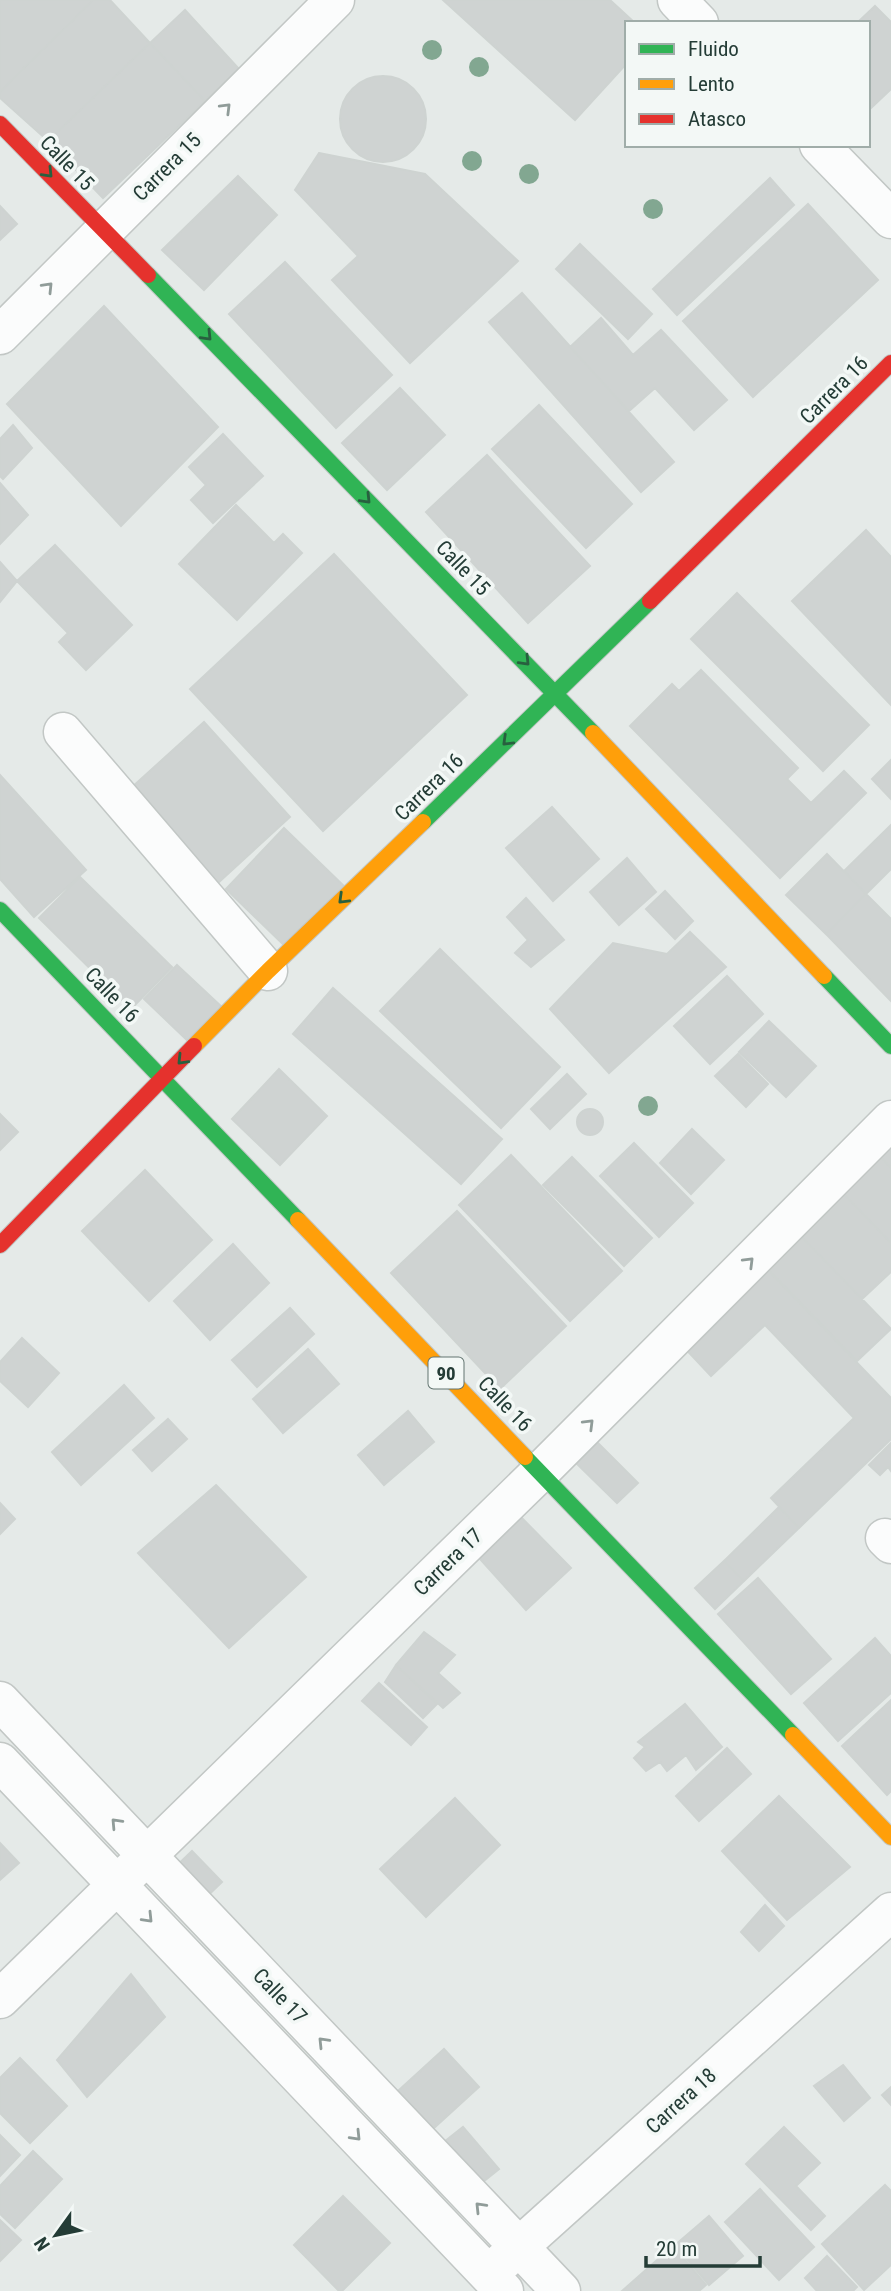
<svg xmlns="http://www.w3.org/2000/svg" width="891" height="2291" viewBox="0 0 891 2291" font-family="'Roboto Condensed',sans-serif">
  <style>
    .building { fill: #cfd3d2; stroke: #ced3d1; stroke-width: 2 }
    .lines { fill: none; stroke-linecap: round; stroke-linejoin: round }
    .street-casing { stroke: #c2c7c5; stroke-width: 41 }
    .fast-casing { stroke: #c1c7c5; stroke-width: 18 }
    .slow-casing { stroke: #c1c7c5; stroke-width: 18 }
    .jam-casing { stroke: #c1c7c5; stroke-width: 18 }
    .street { stroke: #fbfcfc; stroke-width: 38 }
    .fast { stroke: #30b455; stroke-width: 16 }
    .slow { stroke: #ff9f0a; stroke-width: 16 }
    .jam { stroke: #e5322d; stroke-width: 16 }
    .tree { fill: #82a791 }
    .oneway { stroke: #909c99 }
    .oneway2 { stroke: #28603f }
    .labels { text-anchor: middle; dominant-baseline: central; stroke-width: 7; stroke-linejoin: round; paint-order: stroke }
    .shield { fill: #f3f8f6; stroke: #627470; stroke-width: 2 }
    .shield-label { font-size: 19px; font-weight: bold; fill: #243c36 }
    .street-label { font-size: 21px; fill: #243c36; stroke: #f3f8f6 }
  </style>
  <rect width="100%" height="100%" fill="#e5eae8"/>
  <!-- building -->
  <path class="building" d="M0,0H93L0,92Z
    M93,0H110L150,43L48,141L0,98V92Z
    M443,0H610L635,23H627V63L575,120Z
    M875,6L891,22V89L868,111V23H857Z
    M185,10L239,69L205,101L150,43Z
    M150,43L205,101L103,198L48,141Z
    M340 119a43 43 0 1 1 86 0a43 43 0 1 1-86 0Z
    M319,153L425,174L518,261L410,363L332,280L358,256L295,190Z
    M238,176L277,215L204,290L162,250Z
    M770,178L794,205L677,315L653,289Z
    M808,204L878,280L753,397L683,321Z
    M0,206L17,224L0,240Z
    M580,244L652,314L628,339L556,269Z
    M285,262L392,375L336,428L229,314Z
    M522,293L674,462L641,492L489,322Z
    M104,306L218,427L121,526L7,404Z
    M601,318L633,355L661,330L727,400L694,430L655,388L629,411L570,347Z
    M400,388L445,435L387,490L342,443Z
    M539,405L632,504L586,548L492,449Z
    M13,425L32,448L3,479L0,476V439Z
    M223,434L263,476L213,523L191,500L206,485L189,467Z
    M487,455L590,566L528,623L426,512Z
    M0,483L28,515L0,544Z
    M236,505L274,543L283,534L302,553L237,620L179,564Z
    M866,530L891,557V705L792,601Z
    M55,545L132,625L86,670L59,642L68,633L17,581Z
    M334,554L467,695L323,831L190,689Z
    M0,562L17,581L0,602Z
    M737,593L869,725L823,771L691,639Z
    M701,670L798,768L787,779L811,803L844,771L866,793L780,878L630,726L672,684L679,691Z
    M204,722L290,817L207,893L121,797Z
    M891,760V799L872,779Z
    M0,775L86,870L34,917L0,879Z
    M552,807L599,859L553,901L506,848Z
    M891,825V869L866,894L844,871Z
    M284,828L346,888L288,949L226,889Z
    M827,854L866,894L826,934L786,895Z
    M627,858L656,892L619,925L590,892Z
    M80,877L172,967L131,1009L39,918Z
    M665,891L693,921L675,939L646,909Z
    M866,894L891,919V1001L826,934Z
    M526,898L564,940L531,967L515,953L528,940L507,917Z
    M690,932L726,967L609,1073L550,1009L613,943L667,954Z
    M440,949L560,1067L501,1128L380,1011Z
    M177,965L223,1008L189,1042L144,999Z
    M727,976L763,1014L710,1064L674,1026Z
    M333,988L502,1139L461,1184L293,1034Z
    M769,1021L816,1066L786,1097L739,1052Z
    M738,1054L768,1084L746,1107L715,1076Z
    M279,1069L327,1116L280,1165L232,1119Z
    M567,1074L586,1094L550,1129L531,1109Z
    M577 1122a13 13 0 1 1 26 0a13 13 0 1 1-26 0Z
    M0,1114L18,1132L0,1150Z
    M692,1129L724,1160L691,1194L660,1163Z
    M891,1132V1168L869,1145Z
    M634,1143L693,1203L659,1237L600,1176Z
    M878,1154L891,1168V1243L840,1190Z
    M511,1155L622,1271L570,1321L459,1205Z
    M572,1157L652,1238L624,1266L543,1185Z
    M145,1170L212,1240L149,1301L82,1231Z
    M840,1190L891,1243V1272L862,1299L797,1232Z
    M457,1211L566,1326L500,1389L391,1273Z
    M797,1232L891,1329L857,1361L763,1264Z
    M233,1244L269,1283L210,1340L174,1301Z
    M761,1263L891,1398V1439L799,1528L771,1498L854,1418L765,1325L711,1376L679,1342Z
    M290,1308L314,1334L257,1387L232,1360Z
    M22,1338L59,1373L28,1407L0,1381V1362Z
    M308,1349L339,1384L283,1433L253,1399Z
    M124,1385L154,1418L81,1485L52,1452Z
    M408,1411L434,1442L384,1485L358,1455Z
    M168,1419L187,1439L152,1471L133,1450Z
    M595,1440L638,1483L617,1503L574,1461Z
    M891,1443V1471L888,1467L880,1475L869,1465Z
    M216,1485L306,1577L229,1648L138,1553Z
    M0,1503L15,1519L0,1534Z
    M779,1507L799,1528L744,1581L724,1561Z
    M517,1513L571,1568L526,1610L472,1550Z
    M724,1561L744,1581L715,1609L695,1588Z
    M758,1578L831,1659L791,1694L718,1614Z
    M424,1632L455,1655L438,1673L460,1693L443,1708L396,1665Z
    M875,1638L891,1656V1693L838,1741L804,1703Z
    M396,1665L437,1704L423,1718L385,1682Z
    M379,1683L427,1727L411,1745L362,1701Z
    M891,1700V1791L887,1795L842,1746Z
    M685,1704L722,1747L696,1770L686,1755L667,1771L660,1762L646,1771L634,1758L645,1747L638,1742Z
    M727,1748L751,1774L699,1821L676,1796Z
    M779,1796L850,1867L787,1920L722,1851Z
    M455,1798L500,1845L426,1917L380,1869Z
    M0,1843L19,1863L0,1880Z
    M192,1851L222,1882L199,1904L169,1873Z
    M765,1905L784,1926L759,1951L741,1932Z
    M131,1974L165,2017L87,2097L57,2060Z
    M444,2049L479,2087L423,2138L388,2100Z
    M20,2058L67,2106L30,2143L0,2113V2078Z
    M843,2065L870,2098L844,2121L814,2086Z
    M891,2087V2105L882,2095Z
    M463,2127L499,2169L469,2193L434,2150Z
    M784,2127L820,2163L796,2186L825,2216L811,2230L746,2164Z
    M0,2135L20,2155L0,2176Z
    M33,2151L62,2179L15,2228L0,2214V2186Z
    M885,2185L891,2191V2265L864,2290L822,2244Z
    M760,2189L814,2247L779,2280L725,2222Z
    M343,2196L390,2243L342,2291H339L294,2245Z
    M709,2216L743,2256L709,2285L675,2245Z
    M0,2220L21,2240L0,2261Z
    M673,2246L706,2285L699,2291H622Z
    M827,2256L857,2287L853,2291H817L805,2278Z"/>
  <g class="lines">
    <defs>
      <path id="street" d="M677,0L699,23
        M819,145L891,219
        M0,335L335,0
        M63,732L268,971
        M885,1538L891,1544
        M0,1701L561,2291
        M0,1762L504,2291
        M0,1999L540,1472L891,1120
        M501,2263L891,1912"/>
      <path id="fast" d="M148,275L593,733
        M423,822L650,601
        M0,910L298,1220
        M824,976L891,1046
        M525,1457L793,1735"/>
      <path id="slow" d="M593,733L824,976
        M194,1046L268,971L423,822
        M298,1220L525,1457
        M793,1735L891,1837"/>
      <path id="jam" d="M0,124L148,275
        M650,601L891,363
        M0,1245L194,1046"/>
    </defs>
    <!-- street casing -->
    <use href="#street" class="street-casing"/>
    <!-- fast casing -->
    <use href="#fast" class="fast-casing"/>
    <!-- slow casing -->
    <use href="#slow" class="slow-casing"/>
    <!-- jam casing -->
    <use href="#jam" class="jam-casing"/>
    <!-- street -->
    <use href="#street" class="street"/>
    <!-- fast -->
    <use href="#fast" class="fast"/>
    <!-- slow -->
    <use href="#slow" class="slow"/>
    <!-- jam -->
    <use href="#jam" class="jam"/>
  </g>
  <!-- trees -->
  <g class="tree">
    <circle cx="432" cy="50" r="10"/>
    <circle cx="479" cy="67" r="10"/>
    <circle cx="472" cy="161" r="10"/>
    <circle cx="529" cy="174" r="10"/>
    <circle cx="653" cy="209" r="10"/>
    <circle cx="648" cy="1106" r="10"/>
  </g>
  <!-- one-way arrows -->
  <defs><path id="oneway-chevron" d="M-2-3.5L2.5 0L-2 3.5" fill="none" stroke-width="1.6" stroke-linecap="round" stroke-linejoin="round" transform="scale(1.75)"/></defs>
  <g class="oneway">
    <use href="#oneway-chevron" transform="translate(226 108) rotate(-45)"/>
    <use href="#oneway-chevron" transform="translate(48 287) rotate(-46)"/>
    <use href="#oneway-chevron" transform="translate(749 1262) rotate(-45)"/>
    <use href="#oneway-chevron" transform="translate(589 1424) rotate(-45)"/>
    <use href="#oneway-chevron" transform="translate(116 1823) rotate(-133)"/>
    <use href="#oneway-chevron" transform="translate(148 1918) rotate(46)"/>
    <use href="#oneway-chevron" transform="translate(323 2042) rotate(-134)"/>
    <use href="#oneway-chevron" transform="translate(356 2136) rotate(46)"/>
    <use href="#oneway-chevron" transform="translate(480 2207) rotate(-134)"/>
  </g>
  <g class="oneway2">
    <use href="#oneway-chevron" transform="translate(48 173) rotate(46)"/>
    <use href="#oneway-chevron" transform="translate(207 336) rotate(46)"/>
    <use href="#oneway-chevron" transform="translate(366 499) rotate(46)"/>
    <use href="#oneway-chevron" transform="translate(525 661) rotate(46)"/>
    <use href="#oneway-chevron" transform="translate(507 741) rotate(136)"/>
    <use href="#oneway-chevron" transform="translate(343 899) rotate(136)"/>
    <use href="#oneway-chevron" transform="translate(182 1060) rotate(134)"/>
  </g>
  <g class="labels">
    <!-- shield labels -->
    <rect class="shield" x="428.5" y="1357.5" width="35" height="31" rx="5"/>
    <g class="shield-label">
      <text x="446" y="1373">90</text>
    </g>
    <!-- street labels -->
    <g class="street-label">
      <text transform="translate(67 163) rotate(46)">Calle 15</text>
      <text transform="translate(167 167) rotate(-45)">Carrera 15</text>
      <text transform="translate(834 390) rotate(-45)">Carrera 16</text>
      <text transform="translate(463 568) rotate(46)">Calle 15</text>
      <text transform="translate(429 787) rotate(-44)">Carrera 16</text>
      <text transform="translate(112 995) rotate(46)">Calle 16</text>
      <text transform="translate(505 1404) rotate(46)">Calle 16</text>
      <text transform="translate(448 1562) rotate(-44)">Carrera 17</text>
      <text transform="translate(280 1996) rotate(46)">Calle 17</text>
      <text transform="translate(681 2101) rotate(-42)">Carrera 18</text>
    </g>
  </g>
  <!-- legend -->
  <rect x="625" y="21" width="245" height="126" fill="#f3f8f6" stroke="#a0ada9" stroke-width="2"/>
  <rect x="639" y="44" width="35" height="10" fill="#30b455" stroke="#a0ada9" stroke-width="2"/>
  <text x="688" y="56" font-size="21" fill="#243c36">Fluido</text>
  <rect x="639" y="79" width="35" height="10" fill="#ff9f0a" stroke="#a0ada9" stroke-width="2"/>
  <text x="688" y="91" font-size="21" fill="#243c36">Lento</text>
  <rect x="639" y="114" width="35" height="10" fill="#e5322d" stroke="#a0ada9" stroke-width="2"/>
  <text x="688" y="126" font-size="21" fill="#243c36">Atasco</text>
  <!-- north arrow -->
  <g transform="translate(56 2235) rotate(237)" stroke="#f3f8f6" stroke-width="5" paint-order="stroke">
  <path d="M0-5L12 26L0 18L-12 26Z" fill="#243c36"/>
  <text y="-10" font-size="19" font-weight="bold" text-anchor="middle" fill="#243c36">N</text>
  </g>
  <!-- scale -->
  <path d="M646 2256v10h114v-10" fill="none" stroke="#243c36" stroke-width="3.5"/>
  <text x="656" y="2256" font-size="21" fill="#243c36" stroke="#f3f8f6" stroke-width="5" paint-order="stroke">20 m</text>
</svg>
